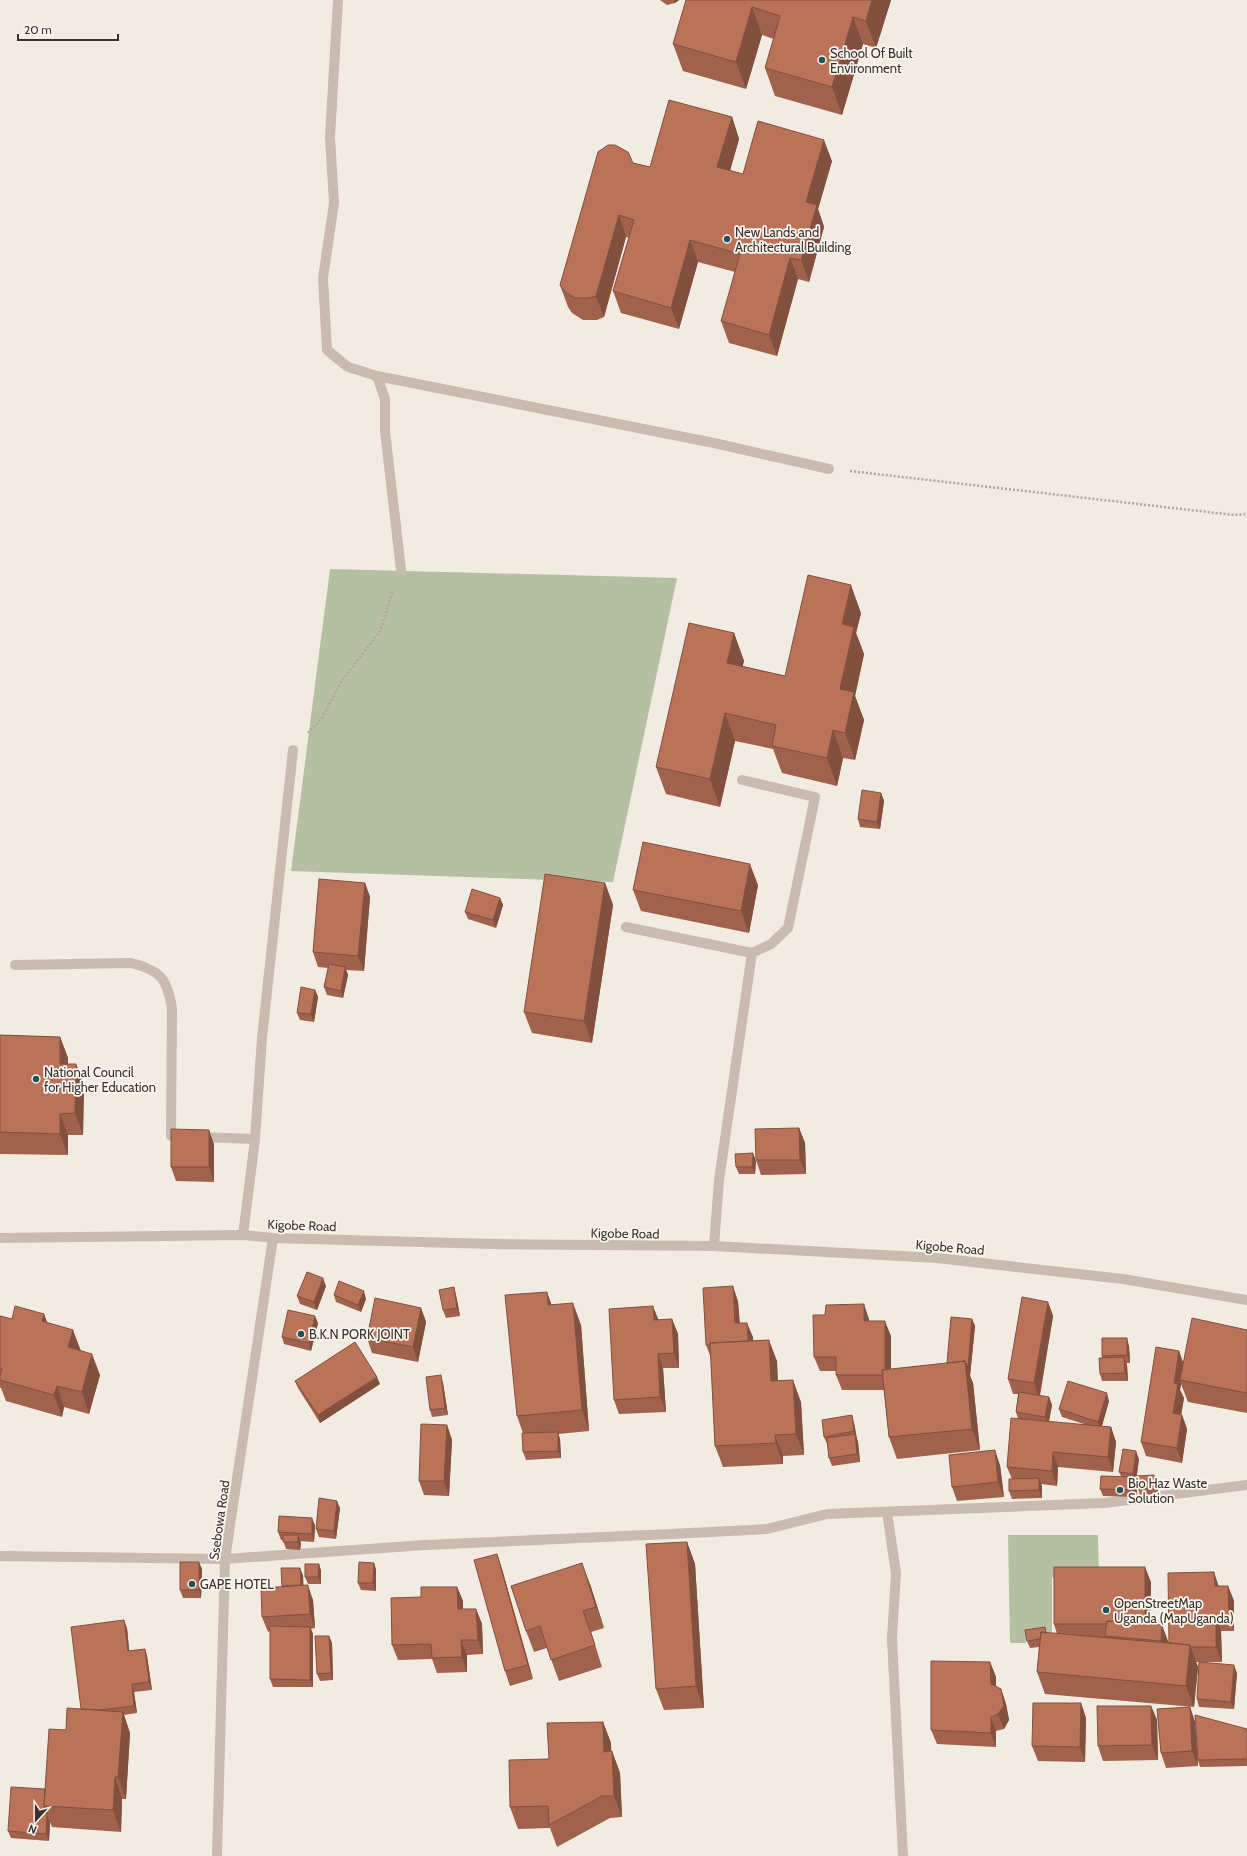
<svg xmlns="http://www.w3.org/2000/svg" width="1247" height="1856" viewBox="0 0 1247 1856" font-family="Cabin,sans-serif">
  <style>
    .green { fill: #b5c0a3 }
    .lines { fill: none; stroke-linecap: round; stroke-linejoin: round }
    .path { stroke: #b5a699; stroke-width: 2.5; stroke-dasharray: 2 2; stroke-linecap: butt }
    .service { stroke: #c9bbaf; stroke-width: 10 }
    .minor { stroke: #c9bbaf; stroke-width: 10 }
    .tertiary { stroke: #c9bbaf; stroke-width: 10 }
    .wall { fill: #a0624c }
    .shaded-wall { fill: #82503e }
    .building { fill: #ba7258; stroke: #82503e }
    .poi-dot { fill: #265256; stroke: #f9f5ef; stroke-width: 1.5 }
    .labels { text-anchor: middle; dominant-baseline: central; stroke-width: 3.5; stroke-linejoin: round; paint-order: stroke }
    .poi-label { font-size: 13px; fill: #39312c; stroke: #f9f5ef; text-anchor: start }
    .street-label { font-size: 13px; fill: #39312c; stroke: #f9f5ef }
  </style>
  <rect width="100%" height="100%" fill="#f2ebe2"/>
  <!-- green -->
  <path class="green" d="M330,569L677,578L613,882L291,871Z
    M1008,1535H1098L1099,1577L1052,1578V1632H1027L1026,1643H1010Z"/>
  <g class="lines">
    <!-- path -->
    <path class="path" d="M850,471L1234,515L1247,514
      M308,733L322,718L341,682L380,631L393,591"/>
    <!-- service -->
    <path class="service" d="M626,927L752,953
      M714,1246L719,1180L752,953L771,944L788,928L815,797L742,780"/>
    <!-- minor -->
    <path class="minor" d="M338,0L330,137L334,203L323,278L327,350L348,367L377,376L714,443L829,469
      M377,376L385,399V431L401,570
      M15,965L131,963C160,970 167,978 172,1008L171,1136H177
      M199,1137L255,1139
      M243,1235L255,1139L262,1038L293,750
      M887,1512L896,1573L892,1638L903,1856
      M0,1556L225,1559L425,1545L670,1534L767,1529L827,1514L1104,1503L1247,1485
      M217,1856L225,1559L273,1238"/>
    <!-- tertiary -->
    <path class="tertiary" d="M0,1238L243,1235L273,1238L493,1244L714,1246L937,1258L1123,1279L1247,1300"/>
  </g>
  <!-- wall -->
  <path class="wall" d="M660,0H679L675,3L667,5Z
    M686,0H891L876,48L863,44L842,115L775,96L765,68L774,39L762,35L746,89L683,71L673,44Z
    M732,117L739,139L730,171L743,174L832,161L818,209L824,227L809,282L798,279L777,356L729,343L721,321L735,272L698,262L679,329L621,313L613,291L629,238L626,237L604,317L597,320H583L572,313L568,307L560,285L633,163L650,167Z
    M861,613L856,633L864,654L855,696L864,720L855,760L843,758L837,786L782,773L773,749L735,741L720,807L666,794L656,767L734,633L744,661L742,666L785,676Z
    M881,793L884,801L880,829L860,827L858,819Z
    M365,883L370,897L364,971L346,970L348,975L343,998L327,995L324,987L328,968L318,967L313,952Z
    M605,883L613,905L592,1043L532,1033L524,1012Z
    M758,885L749,933L641,911L633,890Z
    M500,898L503,905L496,928L468,919L465,912Z
    M315,990L318,997L314,1022L300,1020L297,1013Z
    M0,1035L60,1037L68,1058V1064H76L84,1086L83,1135H68V1155L0,1154Z
    M799,1128L805,1143L806,1174L761,1175L756,1160Z
    M214,1144V1182L176,1181L171,1167Z
    M756,1161L755,1174H739L736,1167Z
    M326,1286L317,1310L300,1304L297,1296Z
    M334,1295L366,1299L361,1312L336,1302Z
    M456,1295L460,1316L446,1318L443,1310Z
    M738,1301L740,1323L753,1337V1341L777,1361L778,1381L801,1402L804,1455L783,1456V1464L723,1467L715,1446L711,1358L706,1345Z
    M1048,1302L1053,1316L1040,1396L1049,1397L1052,1405L1049,1422L1087,1425L1062,1417L1059,1409L1109,1401L1102,1426L1111,1427L1116,1442L1113,1472L1058,1467L1057,1486L1041,1484L1042,1498L1012,1499L1009,1491L1012,1479L1007,1467L1018,1419L1016,1412L1018,1394H1013L1008,1379Z
    M551,1305L581,1325L589,1431L558,1434L560,1439L561,1458L526,1460L523,1452V1433L517,1416Z
    M421,1308L426,1322L418,1362L372,1353L367,1338Z
    M44,1314L47,1323L80,1350L100,1375L89,1414L64,1407L62,1417L6,1401L1,1388H0V1316L12,1319Z
    M672,1319L678,1334L679,1368H663L666,1412L619,1414L614,1400Z
    M869,1319V1321L891,1336V1369L947,1363L972,1319L975,1326L970,1376L973,1383L980,1450L897,1459L889,1437L884,1390H842L836,1375V1371H820L814,1357Z
    M318,1323L311,1351L284,1344L282,1337Z
    M1247,1330V1413L1188,1402L1181,1384L1180,1390L1184,1398L1181,1415H1182L1187,1429L1182,1463L1146,1456L1141,1442L1179,1351L1183,1363Z
    M1129,1346L1130,1363H1126L1127,1365L1128,1381H1102L1100,1374L1102,1358V1356Z
    M295,1381L380,1384L320,1423L298,1388Z
    M443,1383L448,1415L432,1417L430,1410Z
    M854,1423L857,1439L858,1442L860,1462L832,1466L829,1458L827,1444L824,1437Z
    M447,1425L452,1440L449,1496L424,1495L419,1481Z
    M1139,1459L1136,1481L1137,1484V1497L1103,1496L1100,1489L1121,1476L1119,1472Z
    M1000,1465L1004,1497L957,1501L952,1487Z
    M1157,1482L1158,1495L1141,1497L1138,1489Z
    M340,1508L336,1539L319,1537L316,1529Z
    M315,1525L314,1542L300,1541L301,1543L300,1550L286,1549L283,1540H281L278,1532Z
    M687,1542L695,1564L704,1708L664,1710L656,1689Z
    M497,1554L502,1569L533,1679L510,1686L505,1671Z
    M374,1563L376,1570V1591L361,1590L358,1583Z
    M319,1564L321,1571V1584H308L305,1577Z
    M202,1569L201,1598H183L180,1590Z
    M303,1575V1585L313,1600L315,1628L311,1629L313,1634V1687H273L270,1679V1631L268,1632L262,1617L282,1586Z
    M1151,1582L1150,1624L1169,1643L1219,1586H1228L1234,1601V1631H1221L1222,1662H1196L1198,1667L1194,1707L1045,1694L1037,1672L1039,1647L1030,1648L1027,1641L1047,1633L1057,1634L1054,1624Z
    M590,1584L604,1628L591,1632L602,1667L559,1681L547,1648L534,1652L526,1631Z
    M457,1587L463,1601V1609H476L482,1624L483,1654L467,1655V1672L437,1673L432,1659L398,1660L392,1645L421,1597Z
    M127,1628L129,1651L145,1649L147,1656L152,1690L134,1692L137,1713L124,1715L130,1733L126,1799H122L121,1832L52,1827L50,1822L49,1841L11,1838L8,1831L45,1789L66,1730L81,1709Z
    M329,1636L332,1643L333,1680L320,1681L317,1674Z
    M990,1662L996,1677V1686L1001,1689L1006,1704L1009,1720L1004,1729L996,1731V1747L937,1744L931,1730Z
    M1237,1673L1234,1709L1199,1707L1197,1699Z
    M1081,1703L1086,1718L1085,1762L1038,1761L1032,1746Z
    M1151,1706L1157,1720L1158,1760L1103,1761L1098,1746Z
    M1190,1707L1195,1722L1198,1766L1166,1768L1161,1753Z
    M603,1722L611,1743V1751H612L620,1773L622,1817L610,1818L557,1847L550,1828L518,1829L510,1807L549,1759Z
    M1247,1729V1766L1200,1767L1198,1760Z"/>
  <!-- shaded-wall -->
  <path class="shaded-wall" d="M674,0H679L675,3Z
    M872,0H891L876,48L866,21Z
    M752,7L762,35L746,89L736,62Z
    M853,17L863,44L842,115L832,87Z
    M732,117L739,139L725,188L717,167Z
    M824,140L832,161L818,209L824,227L809,282L801,260L806,202Z
    M619,215L626,237L604,317L596,296Z
    M690,240L698,262L679,329L671,308Z
    M790,258L798,279L777,356L769,335Z
    M851,585L861,613L856,633L864,654L855,696L864,720L855,760L845,733L840,689L842,624Z
    M734,633L744,661L737,690L727,663Z
    M725,713L735,741L720,807L710,779Z
    M833,730L843,758L837,786L827,758Z
    M881,793L884,801L880,829L877,822Z
    M750,864L758,885L749,933L741,911Z
    M365,883L370,897L364,971L358,956Z
    M605,883L613,905L592,1043L584,1021Z
    M500,898L503,905L496,928L493,920Z
    M345,967L348,975L343,998L341,991Z
    M315,990L318,997L314,1022L311,1014Z
    M60,1037L68,1058V1086L60,1064Z
    M76,1064L84,1086L83,1135L75,1113Z
    M60,1114L68,1135V1155L60,1134Z
    M799,1128L805,1143L806,1174L800,1160Z
    M209,1130L214,1144V1182L209,1167Z
    M753,1153L756,1161L755,1174L752,1167Z
    M323,1278L326,1286L317,1310L314,1302Z
    M733,1286L738,1301L740,1338L735,1323Z
    M454,1287L456,1295L460,1316L457,1308Z
    M364,1291L366,1299L361,1312L358,1305Z
    M547,1292L555,1314L548,1305Z
    M1048,1302L1053,1316L1039,1398L1034,1383Z
    M573,1303L581,1325L589,1431L582,1410Z
    M864,1304L869,1319V1336L864,1321Z
    M653,1306L659,1321L654,1320Z
    M421,1308L426,1322L418,1362L413,1347Z
    M44,1314L52,1335L42,1321Z
    M315,1316L318,1323L311,1351L309,1343Z
    M672,1319L678,1334L679,1368L674,1353Z
    M972,1319L975,1326L970,1376L973,1383L980,1450L972,1429L965,1361Z
    M885,1321L891,1336V1390L885,1375Z
    M747,1323L753,1337L754,1357L749,1343Z
    M73,1330L81,1351L68,1347Z
    M1127,1338L1129,1346L1130,1363L1127,1355Z
    M769,1340L777,1361L778,1402L771,1381Z
    M1179,1351L1184,1365L1180,1380L1181,1384L1180,1390L1184,1398L1179,1428L1173,1413L1174,1383Z
    M92,1354L100,1375L89,1414L82,1392Z
    M658,1354L663,1368L666,1412L660,1397Z
    M1124,1357L1127,1365L1128,1381L1125,1373Z
    M441,1375L443,1383L448,1415L445,1408Z
    M377,1377L380,1384L320,1423L318,1415Z
    M793,1380L801,1402L804,1455L796,1434Z
    M57,1386L64,1407L62,1417L54,1395Z
    M1107,1393L1109,1401L1101,1429L1098,1422Z
    M1049,1397L1052,1405L1048,1425L1045,1417Z
    M852,1415L854,1423L857,1439L854,1431Z
    M1182,1415L1187,1429L1182,1463L1177,1448Z
    M447,1425L452,1440L449,1496L444,1481Z
    M1111,1427L1116,1442L1113,1472L1108,1457Z
    M558,1432L560,1439L561,1458L558,1451Z
    M855,1434L858,1442L860,1462L857,1454Z
    M775,1435L783,1456V1464L776,1443Z
    M995,1450L1000,1465L1004,1497L998,1482Z
    M1136,1451L1139,1459L1136,1481L1137,1484V1497L1134,1490V1477L1133,1474Z
    M1053,1452L1058,1467L1057,1486L1052,1471Z
    M1154,1475L1157,1482L1158,1495L1155,1488Z
    M1039,1478L1042,1486V1498L1039,1490Z
    M337,1501L340,1508L336,1539L334,1531Z
    M312,1518L315,1525L314,1542L312,1534Z
    M298,1535L301,1543L300,1550L298,1542Z
    M687,1542L695,1564L704,1708L696,1686Z
    M497,1554L502,1569L533,1679L528,1665Z
    M199,1562L202,1569L201,1598L199,1590Z
    M374,1563L376,1570V1591L373,1583Z
    M582,1563L590,1584L604,1628L596,1607Z
    M319,1564L321,1571V1584L318,1577Z
    M1145,1567L1151,1582L1150,1639L1145,1625Z
    M300,1568L303,1575L304,1593L301,1586Z
    M1214,1572L1219,1587L1215,1586Z
    M308,1585L313,1600L315,1628L310,1614Z
    M1228,1586L1234,1601V1631L1229,1616Z
    M457,1587L463,1601V1624L458,1609Z
    M476,1609L482,1624L483,1654L478,1640Z
    M583,1611L591,1632L602,1667L595,1645Z
    M1216,1616L1221,1631L1222,1662L1216,1647Z
    M124,1620L127,1628L130,1658L128,1651Z
    M1162,1625L1170,1646L1169,1662L1161,1641Z
    M310,1627L313,1634V1687L310,1680Z
    M329,1636L332,1643L333,1680L331,1673Z
    M461,1640L467,1655V1672L462,1657Z
    M1190,1645L1198,1667L1194,1707L1186,1686Z
    M145,1649L147,1656L152,1690L149,1682Z
    M990,1662L996,1677V1698L991,1684Z
    M1234,1665L1237,1673L1234,1709L1231,1702Z
    M132,1684L134,1692L137,1713L134,1706Z
    M1001,1689L1006,1704L1009,1720L1004,1729L998,1714Z
    M1081,1703L1086,1718L1085,1762L1080,1747Z
    M1151,1706L1157,1720L1158,1760L1152,1745Z
    M1190,1707L1195,1722L1198,1766L1192,1751Z
    M123,1712L130,1733L126,1799L118,1777Z
    M991,1717L996,1731V1747L991,1733Z
    M603,1722L611,1743L612,1773L604,1752Z
    M612,1751L620,1773L622,1817L614,1796Z
    M115,1777L122,1799L121,1832L113,1810Z
    M47,1815L50,1822L49,1841L46,1834Z"/>
  <!-- building -->
  <path class="building" d="M686,0H872L866,21L853,17L832,87L765,68L780,16L752,7L736,62L673,44Z
    M669,100L732,117L717,167L743,174L758,121L824,140L806,202L817,205L801,260L790,258L769,335L721,321L740,254L690,240L671,308L613,291L634,220L619,215L596,296L589,298H575L564,291L560,285L598,152L608,145H615L628,152L633,163L650,167Z
    M808,575L851,585L842,624L854,627L840,689L854,692L845,733L833,730L827,758L772,746L776,725L725,713L710,779L656,767L689,623L734,633L727,663L785,676Z
    M862,790L881,793L877,822L858,819Z
    M643,842L750,864L741,911L633,890Z
    M545,874L605,883L584,1021L524,1012Z
    M319,879L365,883L358,956L313,952Z
    M472,889L500,898L493,920L465,912Z
    M329,964L345,967L341,991L324,987Z
    M301,987L315,990L311,1014L297,1013Z
    M0,1035L60,1037V1064H76L75,1113L60,1114V1134L0,1132Z
    M799,1128L800,1160H756L755,1129Z
    M171,1129L209,1130V1167H171Z
    M753,1153L752,1167H736L735,1154Z
    M307,1272L323,1278L314,1302L297,1296Z
    M339,1281L364,1291L358,1305L334,1295Z
    M733,1286L735,1323H747L748,1341L710,1343V1345H706L703,1288Z
    M454,1287L457,1308L443,1310L439,1290Z
    M547,1292L548,1305L573,1303L582,1410L517,1416L505,1295Z
    M1022,1297L1048,1302L1034,1383L1008,1379Z
    M375,1298L421,1308L413,1347L367,1338Z
    M864,1304V1321H885V1370H882L883,1375H836V1357H814L813,1315H825L826,1305Z
    M15,1306L44,1314L42,1321L73,1330L68,1347L92,1354L82,1392L57,1386L54,1395L0,1380V1375L2,1369L0,1368V1316L12,1319Z
    M653,1306L654,1320L672,1319L674,1353L658,1354L660,1397L614,1400L609,1309Z
    M288,1310L315,1316L309,1343L282,1337Z
    M951,1317L972,1319L968,1368L965,1361L947,1363Z
    M1192,1318L1247,1330V1393L1180,1380Z
    M1102,1338H1127V1355L1102,1356Z
    M769,1340L771,1381L793,1380L796,1434L775,1435L776,1443L715,1446L710,1343Z
    M355,1342L377,1377L318,1415L295,1381Z
    M1156,1347L1179,1351L1174,1383L1178,1384L1173,1413L1182,1415L1177,1448L1141,1442Z
    M1124,1357L1125,1373L1100,1374L1099,1358Z
    M965,1361L972,1429L889,1437L882,1370Z
    M441,1375L445,1408L430,1410L426,1377Z
    M1068,1381L1107,1393L1098,1422L1059,1409Z
    M1019,1392L1049,1397L1045,1417L1016,1412Z
    M852,1415L854,1431L824,1437L822,1420Z
    M1011,1418L1111,1427L1108,1457L1053,1452L1052,1471L1007,1467Z
    M421,1424L447,1425L444,1481H419Z
    M558,1432V1451L523,1452L522,1433Z
    M855,1434L857,1454L829,1458L827,1438Z
    M1123,1449L1136,1451L1133,1474L1119,1472Z
    M995,1450L998,1482L952,1487L949,1455Z
    M1154,1475L1155,1488L1138,1489L1137,1476Z
    M1101,1476L1134,1477V1490L1100,1489Z
    M1039,1478V1490L1009,1491V1479Z
    M319,1498L337,1501L334,1531L316,1529Z
    M279,1516L312,1518V1534L278,1532Z
    M283,1535H298V1542H283Z
    M687,1542L696,1686L656,1689L646,1544Z
    M497,1554L528,1665L505,1671L474,1560Z
    M180,1562H199V1590H180Z
    M359,1562L374,1563L373,1583H358Z
    M582,1563L596,1607L583,1611L595,1645L551,1660L540,1626L526,1631L511,1586Z
    M305,1564H319L318,1577H305Z
    M1054,1567H1145V1624L1107,1621L1106,1624H1054Z
    M281,1568H300L301,1585L282,1586Z
    M1214,1572L1215,1586H1228L1229,1616H1216V1647H1191L1190,1645L1169,1643L1168,1573Z
    M308,1585L310,1614L262,1617L261,1588Z
    M421,1587H457L458,1609H476L478,1640H461L462,1657L432,1658L431,1644L392,1645L391,1598L421,1597Z
    M124,1620L128,1651L145,1649L149,1682L132,1684L134,1706L99,1710L81,1709L71,1627Z
    M1107,1621L1162,1625L1161,1641L1105,1636Z
    M270,1626L310,1627V1680L270,1679Z
    M1045,1627L1046,1633L1041,1632L1040,1639L1027,1641L1025,1630Z
    M1041,1632L1190,1645L1186,1686L1037,1672Z
    M315,1636H329L331,1673L317,1674Z
    M931,1661L990,1662L991,1684L1001,1689L1004,1706L998,1714L991,1717V1733L931,1730Z
    M1199,1662L1234,1665L1231,1702L1197,1699Z
    M1033,1703H1081L1080,1747L1032,1746Z
    M1097,1706H1151L1152,1745L1098,1746Z
    M1190,1707L1192,1751L1161,1753L1157,1709Z
    M67,1708L123,1712L118,1777H115L113,1810L44,1806L49,1729L66,1730Z
    M1195,1715L1247,1729V1759L1198,1760Z
    M603,1722L604,1752L612,1751L614,1796H602L549,1825L548,1806L510,1807L509,1760L549,1759L547,1723Z
    M11,1787L45,1789L44,1806L47,1815L46,1834L8,1831Z"/>
  <!-- markers -->
  <g class="poi-dot">
    <circle cx="822" cy="60" r="4"/>
    <circle cx="727" cy="239" r="4"/>
    <circle cx="36" cy="1079" r="4"/>
    <circle cx="301" cy="1334" r="4"/>
    <circle cx="1120" cy="1490" r="4"/>
    <circle cx="192" cy="1584" r="4"/>
    <circle cx="1106" cy="1610" r="4"/>
  </g>
  <g class="labels">
    <!-- poi labels -->
    <g class="poi-label">
      <text x="830" y="53">School Of Built<tspan x="830" dy="15">Environment</tspan></text>
      <text x="735" y="232">New Lands and<tspan x="735" dy="15">Architectural Building</tspan></text>
      <text x="44" y="1072">National Council<tspan x="44" dy="15">for Higher Education</tspan></text>
      <text x="309" y="1334">B.K.N PORK JOINT</text>
      <text x="1128" y="1483">Bio Haz Waste<tspan x="1128" dy="15">Solution</tspan></text>
      <text x="200" y="1584">GAPE HOTEL</text>
      <text x="1114" y="1603">OpenStreetMap<tspan x="1114" dy="15">Uganda (MapUganda)</tspan></text>
    </g>
    <!-- street labels -->
    <g class="street-label">
      <text transform="translate(302 1225) rotate(2)">Kigobe Road</text>
      <text transform="translate(625 1233) rotate(1)">Kigobe Road</text>
      <text transform="translate(950 1247) rotate(5)">Kigobe Road</text>
      <text transform="translate(219 1520) rotate(-82)">Ssebowa Road</text>
    </g>
  </g>
  <!-- north arrow -->
  <g transform="translate(36 1820) rotate(201)" stroke="#f9f5ef" stroke-width="3" paint-order="stroke">
  <path d="M0-3L7 15L0 10L-7 15Z" fill="#39312c"/>
  <text y="-6" font-size="11" font-weight="bold" text-anchor="middle" fill="#39312c">N</text>
  </g>
  <!-- scale -->
  <path d="M18 34v6h100v-6" fill="none" stroke="#39312c" stroke-width="2"/>
  <text x="24" y="34" font-size="12" fill="#39312c" stroke="#f9f5ef" stroke-width="3" paint-order="stroke">20 m</text>
</svg>
